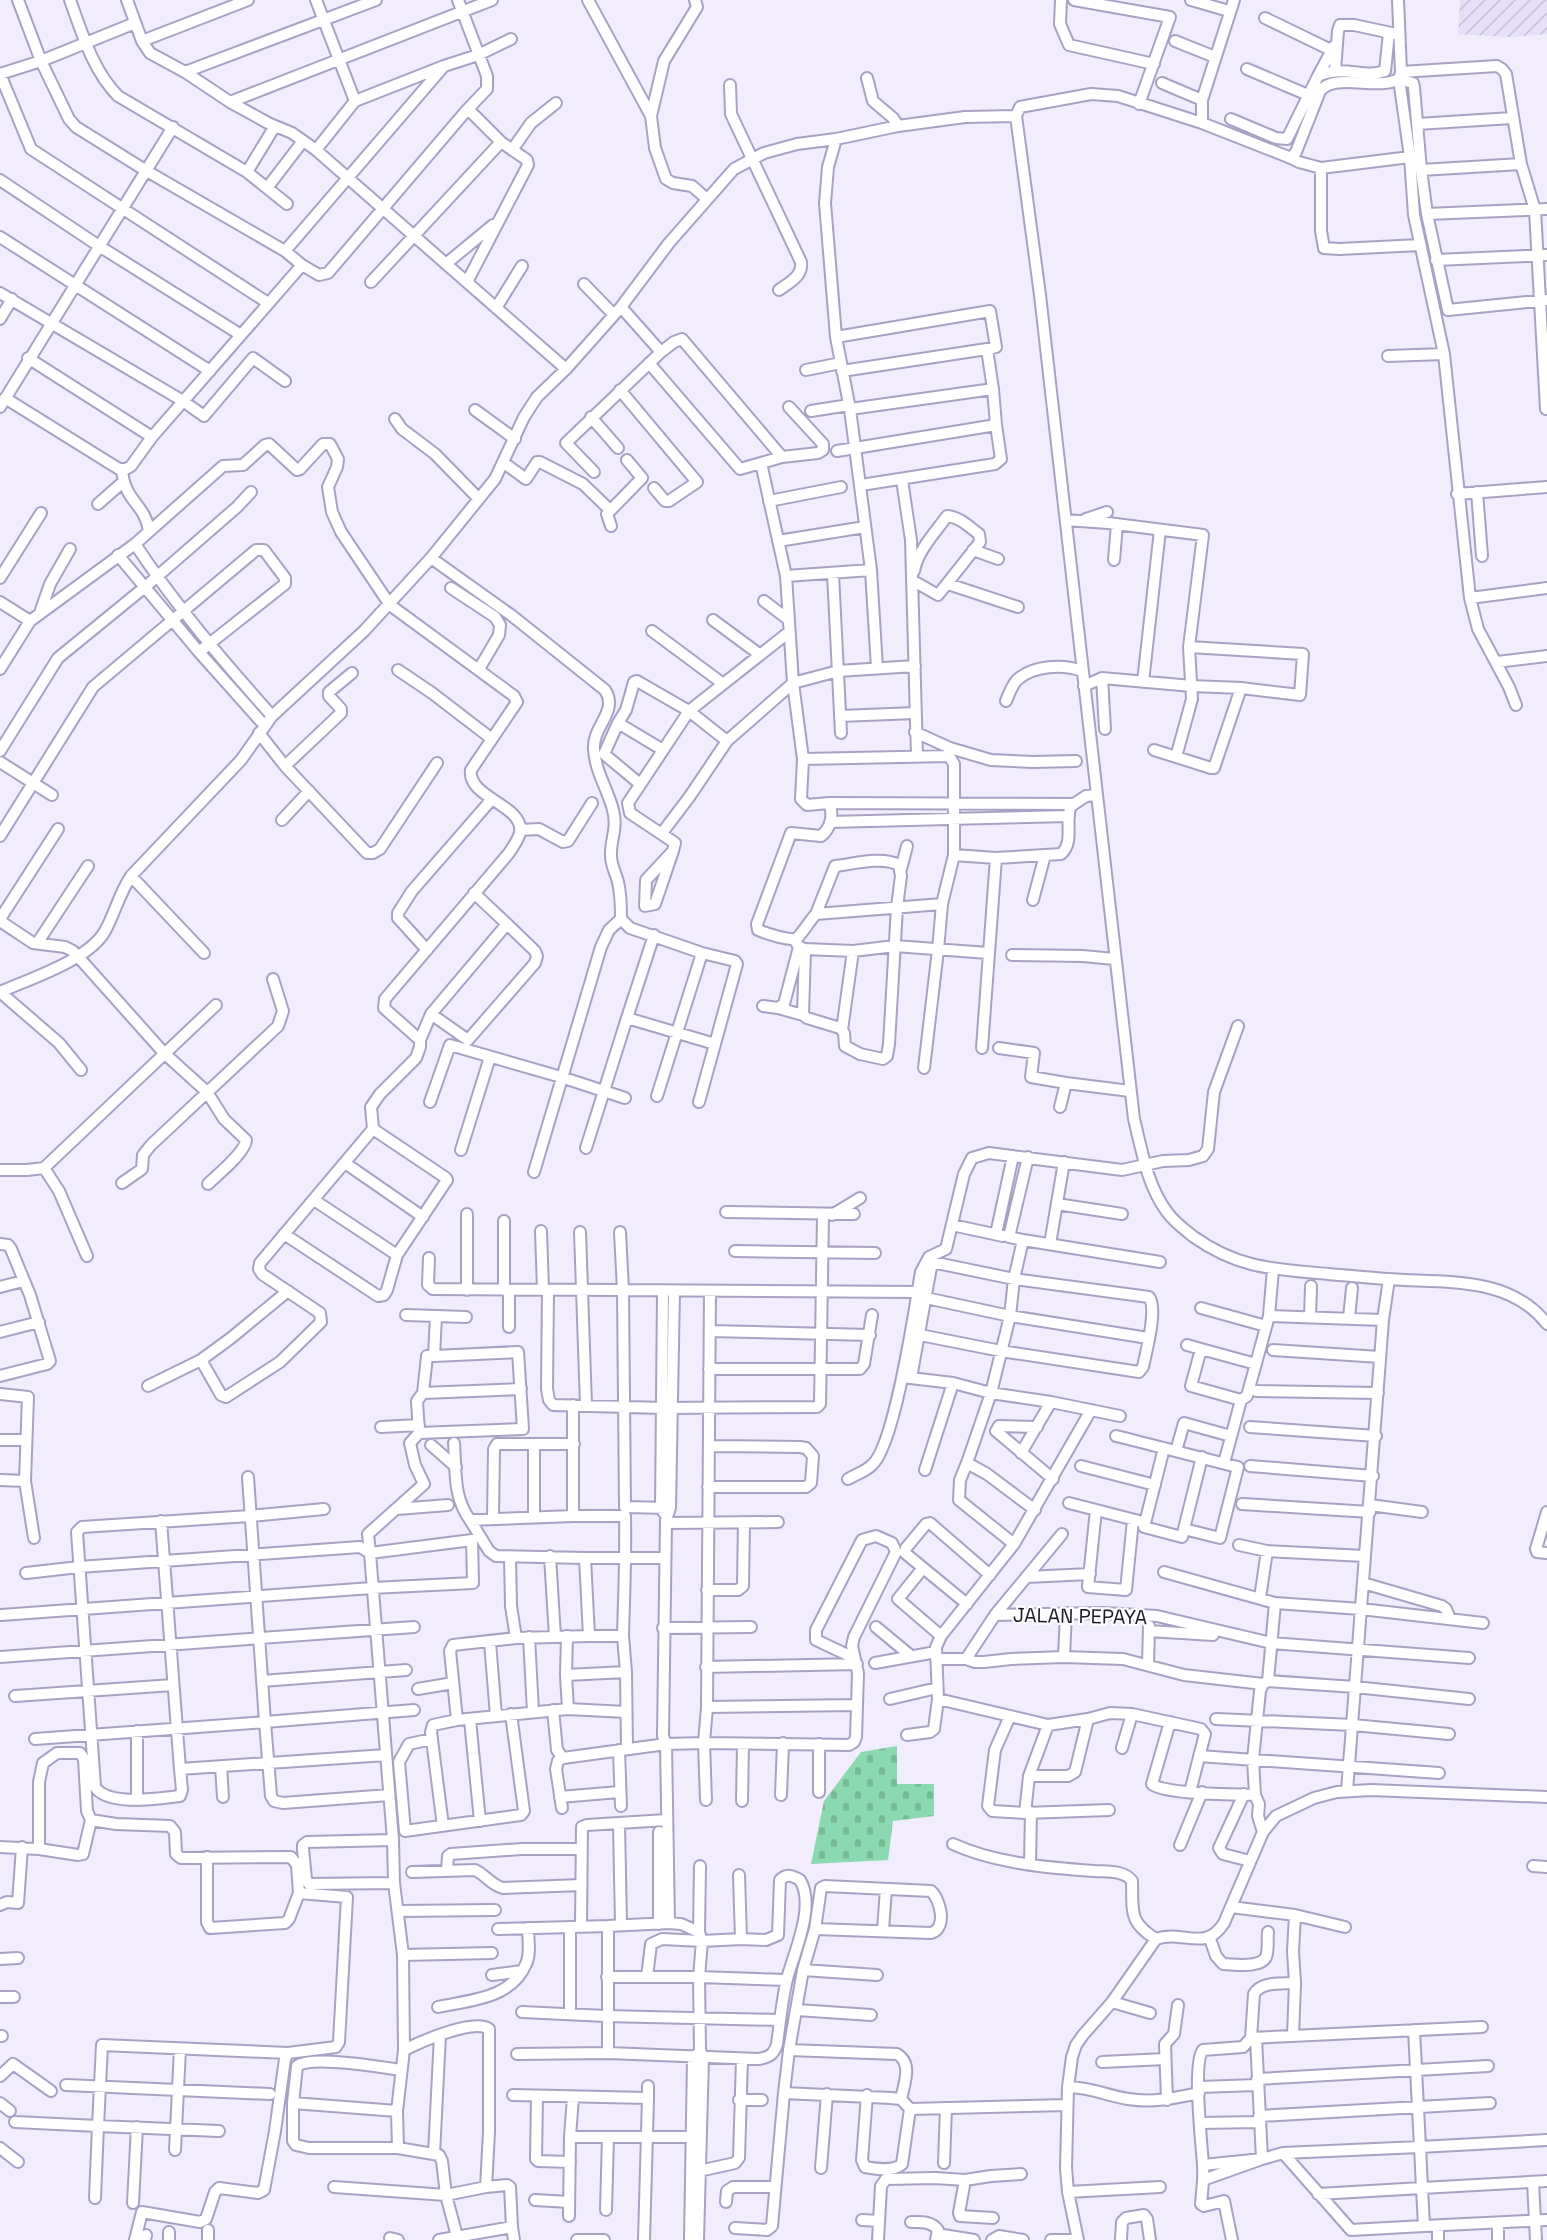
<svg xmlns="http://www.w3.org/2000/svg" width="1547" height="2240" viewBox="0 0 1547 2240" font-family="'Space Grotesk',sans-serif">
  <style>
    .industrial { fill: url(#industrial-furrows) }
    .cemetery { fill: url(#cemetery-stones) }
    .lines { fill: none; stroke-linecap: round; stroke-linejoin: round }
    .minor-casing { stroke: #a9a1c3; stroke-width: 14 }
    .minor { stroke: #fff; stroke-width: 10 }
    .labels { text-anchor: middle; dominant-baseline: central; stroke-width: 4.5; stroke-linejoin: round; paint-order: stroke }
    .street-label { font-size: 20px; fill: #1f1c29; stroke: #fff }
  </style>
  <defs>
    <pattern id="industrial-furrows" width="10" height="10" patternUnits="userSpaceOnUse" patternTransform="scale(1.5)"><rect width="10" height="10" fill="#e5dff9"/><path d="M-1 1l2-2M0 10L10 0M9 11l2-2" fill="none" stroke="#c4bfd5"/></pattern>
    <pattern id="cemetery-stones" width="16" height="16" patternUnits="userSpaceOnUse" patternTransform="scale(1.5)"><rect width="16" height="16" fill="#8ad9b0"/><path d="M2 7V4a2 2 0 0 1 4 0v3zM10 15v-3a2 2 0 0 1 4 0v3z" fill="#77ba97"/></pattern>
  </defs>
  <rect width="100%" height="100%" fill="#f1edfc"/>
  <!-- industrial -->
  <path class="industrial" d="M1460,0H1547V34L1509,37L1458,34Z"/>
  <!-- cemetery -->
  <path class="cemetery" d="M897,1746V1784H934V1816L893,1821L888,1860L811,1864L824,1801L861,1752Z"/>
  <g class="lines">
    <defs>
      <path id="minor" d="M70,0C82,33 93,71 118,96L247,172L267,188L303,141
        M127,0L142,41L150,53L185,72L230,102L268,123L292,133L316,150L566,369
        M316,0L355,101
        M588,0L651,116
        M695,0L697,7L664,61L651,116L655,148L666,179L673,183L692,186L707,199
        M1061,0L1060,24L1069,45L1154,64
        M1074,0L1170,17L1139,104
        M1191,0L1229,11
        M1265,18L1331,50
        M142,41L248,0
        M1175,41L1215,57
        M1247,69L1308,95
        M1335,70L1338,31L1340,25H1354L1396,34
        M185,72L376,0
        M1401,72L1497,66L1502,69L1506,74L1521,164L1535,210L1546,409
        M0,74L31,149L268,303
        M0,74L41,61L135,23
        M1318,76L1334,46
        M867,78L873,101L893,118L898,126
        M1162,83L1202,100
        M730,85L731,114L801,262C803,276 790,282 779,290
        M230,102L492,0
        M468,109L501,142
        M1016,116L1040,295L1134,1119C1142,1151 1147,1185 1167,1212C1174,1222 1185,1230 1194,1237C1239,1269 1275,1269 1328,1274C1354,1276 1379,1279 1405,1280C1456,1282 1513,1280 1547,1324
        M1231,119L1276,138L1287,139L1318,76C1345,64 1364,79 1385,71L1389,33
        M1202,123V100L1234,0
        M1417,124L1512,118
        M836,139L828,167L825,203L836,337L850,409L871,570L877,668
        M316,150L355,101L444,66L478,55L511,39
        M512,150L531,123L556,103
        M1291,158L1299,162L1321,168L1410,157
        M1321,168V231L1324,248L1339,249L1420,245
        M1421,170L1521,164
        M247,172L275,126
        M0,180L99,246L241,335
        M267,188L287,204
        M1427,214L1547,209
        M0,237L210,371
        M285,251L444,66
        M1436,260L1547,255
        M447,263L493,225
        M302,265L319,275L328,273L466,111L487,89V76L458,0
        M371,282L501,142L527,160L528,165L467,282
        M584,284L614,315
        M0,293L183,401L204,416L253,358L285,381
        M496,308L522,266
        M0,319L12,299
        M836,337L990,311L996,347L987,349L993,389L996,425
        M1388,356L1444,354
        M28,358L152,437
        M649,363L740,469L782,457L682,339L674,342L661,352
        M806,370L841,363
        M842,371L987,349
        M620,390L697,482L669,501H665L654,488
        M5,398L119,469H126L131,466L152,437L302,265L285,251L145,170L76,127L69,119L41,61L18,0
        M0,407L173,127
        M850,409L993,389
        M475,410L515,439
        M811,411L849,405
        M591,417L618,448
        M395,419L402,429L435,454L479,499
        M837,451L996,425L1001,459L995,464L861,485
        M782,457L818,453L823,450V444L789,407
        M504,463L526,479L537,462H540L583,484L610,510
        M761,463L786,576L793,683L803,759L801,799L807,805L829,803L1073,804
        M122,469C124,502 145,503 149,531
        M594,472L566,443L661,352L621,307
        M902,480L911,540L917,756
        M1477,492L1482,556
        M1457,494L1547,487
        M769,501L841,487
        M98,504L123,482
        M1086,519L1107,512
        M1066,520L1108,523L1203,535L1189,647L1192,699L1176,757
        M611,526L607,514L642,478L627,460
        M778,541L865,527
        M135,544C176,606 223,661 272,716
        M973,550L998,559
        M118,555L199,652L264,725
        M431,558L511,615L605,690C619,711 592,727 594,749C595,771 608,790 613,810C618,829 610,840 611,856C611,865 616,874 618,882C621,894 621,907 621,919L630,928L702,953L735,961L737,964L699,1102
        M1114,560L1117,524
        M833,574L841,733
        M786,576L871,570
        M0,578L41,513
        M913,583H917L938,595L980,542L979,534C969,527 960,517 947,516C935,533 918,550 914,571
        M948,584L1018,607
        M451,588L495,617L500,625L499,635L479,669
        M1470,598L1547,588
        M764,601L789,620
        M0,602L30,621
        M40,613L50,584L70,549
        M713,620L759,654
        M652,631L722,683
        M1497,662L1547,656
        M0,669L30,621L135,544L223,466L243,465L265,445L269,444L297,470L300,469L323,444H330L338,459L337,467L328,487L332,512L341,532L390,605L514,696L517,702L471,770C467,798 525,805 520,833C518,840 513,847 509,853L385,999L384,1008L420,1040
        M398,670L432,693L492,739
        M1102,678L1105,729
        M1143,682L1160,530
        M1084,686L1102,678L1192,686L1241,688L1300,695L1303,654L1189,647
        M1006,701C1009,694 1012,685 1017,680C1033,665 1064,664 1082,671
        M1516,705L1509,687L1478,629L1470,598L1444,354L1414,215L1410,157L1399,79L1413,83L1414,87L1421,170L1427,214L1448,310L1547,300
        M840,716L915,713
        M618,723L626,710L634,682L637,681L689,711L727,741
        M915,732L950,748L991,760L1033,762L1076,761
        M259,733L285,766L367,853H373L380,849L437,763
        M1154,750L1211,768H1214L1241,688
        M0,751L58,658L145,587L237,507L251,492
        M803,759L949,756L954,764V855L996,858L982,1048
        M0,762L52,795
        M285,766L341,713V709L329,696V692L352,673
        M640,784L604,754L618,723L663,750
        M829,803C834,815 831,828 821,836L791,833L757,924L758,930C765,933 791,942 797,938C801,935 811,919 816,914L942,904
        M282,820L309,791
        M830,822L1069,816
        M520,830L539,829L563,842L568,841L592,803
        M662,833L690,796L727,741L793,683L838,671L915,666
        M0,836L93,687L256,550H264L285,578V584L199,652
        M673,851L646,880L645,906L655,904L673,851L675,843L630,813L628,803L689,711L789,632
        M996,858L1061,854C1075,842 1064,821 1071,806L1086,796L1096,795
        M901,869L907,846
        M131,876L204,953
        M474,893L507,924
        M1033,900L1045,855
        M0,919L58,829
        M0,921L33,943L65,947L73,951L164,1053L207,1092L224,1119L246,1140C245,1153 218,1174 208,1184
        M654,935L627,1018L715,1044
        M794,939L799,947L805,949L853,951L895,946L988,953
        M38,942L88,866
        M805,949L803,1015L807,1018L840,1028L844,1033L845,1046L860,1054L883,1059L887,1056L889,1044L897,907L901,876L899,865C882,856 853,864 835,866L816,914
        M427,950L398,918V913L412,891L492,799
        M1012,955L1083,956L1114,959
        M0,992C29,979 89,960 105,931C115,913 119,894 131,876L241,760L272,716L364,631L431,558L495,479L524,417L537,397L566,369L590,342L621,307L669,243L734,169L764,153L797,144L836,139L898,126L965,117L1016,116L1020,107L1091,94L1118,96L1202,123L1291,158L1296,152L1320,91C1335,72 1377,91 1399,79L1401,72L1398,0
        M0,992L59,1043L81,1070
        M763,1006L778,1008L784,1004L799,947
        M778,1008L803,1015
        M842,1030L853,951
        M999,1048L1034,1053L1031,1077L1066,1083
        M924,1068L938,950L942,904L954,855
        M657,1096L702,953
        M430,1102L450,1045L561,1077L625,1098
        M1060,1107L1066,1083L1130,1091
        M586,1148L627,1018
        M461,1150L490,1057
        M345,1163L423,1217
        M44,1168L216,1005
        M0,1170H27L44,1168L59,1191L87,1256
        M534,1172L601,947L609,930L621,919
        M122,1183L142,1169L143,1155L151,1145L278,1026L283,1011L273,979
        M314,1200L397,1255L447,1180L446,1178L373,1129
        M1057,1204L1122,1214
        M726,1212L854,1214
        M467,1214V1290
        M832,1215L860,1198
        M952,1225L1003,1236
        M541,1231L543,1290
        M580,1232L586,1405
        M620,1232L623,1290L918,1292
        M284,1234L378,1296L384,1295L387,1290L397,1255
        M996,1234L1013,1156
        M1023,1240L1160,1262
        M0,1244L8,1245L11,1249L30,1295L50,1361L47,1364L0,1376
        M1050,1244L1064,1162
        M735,1251L875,1253
        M429,1258L428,1285L433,1289L623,1290L625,1507L670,1508
        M1273,1269L1269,1316L1383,1320
        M0,1287L23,1281
        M504,1290V1221
        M548,1290L547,1389L549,1400L553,1405L663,1408L817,1407L820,1404L823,1215
        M663,1291L661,1508L664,1513
        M926,1298L1010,1316L1148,1338
        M1201,1308L1266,1326
        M406,1315L436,1316
        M1310,1317L1311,1286
        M1349,1318L1352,1288
        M509,1327V1290
        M710,1331L870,1335
        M0,1332L39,1322
        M920,1335L1001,1351L1139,1372L1143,1367C1146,1352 1158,1309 1149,1297L1014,1279L932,1262
        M1187,1345L1201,1349
        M1273,1350L1380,1357
        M201,1360L231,1338L288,1291
        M709,1369H860L864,1364L872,1315
        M902,1377L953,1383L991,1393L1051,1402L1120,1416
        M911,1378L933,1256
        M148,1386L201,1360L221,1395L226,1397L280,1362L321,1322L320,1313L262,1274L259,1269L260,1263L373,1129L371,1107L380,1094L416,1058L420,1047V1040L431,1014L507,924L535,951L537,956L535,963L468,1040L431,1014
        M1256,1391L1378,1393
        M423,1393L521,1389
        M0,1394L28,1397L25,1481L34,1538
        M1241,1400L1191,1386L1201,1349L1256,1364
        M1091,1410L1014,1544L941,1636L936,1647L938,1699L1048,1725L1088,1719L1110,1713L1132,1714L1201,1729L1205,1734L1190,1792
        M381,1427L419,1425
        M1037,1427L999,1426L996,1431L1053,1479
        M1250,1427L1376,1436
        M419,1433L523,1429L518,1352L434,1356
        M1116,1436C1157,1446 1197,1457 1238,1467L1220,1538L1184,1529L1202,1457
        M0,1440H26
        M454,1443C456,1471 453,1497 470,1520L573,1516V1405
        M534,1444H574
        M431,1445L456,1467
        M1164,1448L1144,1527L1182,1537L1184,1529
        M1176,1451L1184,1423L1231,1436
        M1021,1453L1051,1402
        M967,1463L991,1393L1010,1316L1014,1279L1023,1240L1009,1237L1028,1157
        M1224,1463L1241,1400L1247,1396L1269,1316
        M1081,1466L1155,1485
        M1250,1466L1373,1476
        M925,1470L953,1383
        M248,1477L265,1722L414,1710
        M848,1479C855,1475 866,1471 872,1465C895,1445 915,1307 921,1272L929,1257L946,1249L964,1174L972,1158L989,1153L1122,1170L1163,1161L1189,1160L1203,1156L1208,1149L1214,1092L1238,1026
        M0,1480L25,1481
        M708,1487H806L811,1483L813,1456L806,1448L800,1447L709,1446
        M1069,1503L1139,1521
        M1242,1504L1370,1512
        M1370,1505L1422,1512
        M397,1509L448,1505
        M1096,1510L1088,1587L1126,1590L1133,1520
        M1547,1512L1536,1549L1537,1552L1547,1553
        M573,1516H625C626,1556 624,1596 623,1636H589L585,1558H665
        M493,1519L494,1449L497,1444H534V1517
        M470,1520L489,1551L496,1556L585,1558
        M161,1521L180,1769L386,1755
        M666,1523L778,1522
        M1062,1534L995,1615L966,1659L975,1662H984L1011,1659L1064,1657L1123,1659L1184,1675L1263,1684
        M1014,1544L959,1500L960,1480L967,1463L987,1474L1035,1510
        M1239,1545L1267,1551L1365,1556
        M550,1556L555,1637
        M510,1557L511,1606L516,1638
        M923,1568L898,1599L941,1636
        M1164,1572L1275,1603
        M26,1573L79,1567L360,1547L370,1553L393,1840L394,1883L403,1955L404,2050L397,2111L398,2148
        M1026,1577L1090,1574
        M1363,1583L1442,1606L1446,1609L1450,1619
        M707,1590H738L743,1586L744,1522
        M1260,1598L1267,1551
        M967,1604L905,1553L906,1548L926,1524L930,1523L990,1575
        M1,1615L372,1588L473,1583L472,1540L370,1553L368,1534L424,1484L415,1465L410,1443L419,1433L417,1401L423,1393L427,1356H434L436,1316L466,1317
        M995,1615L1103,1613L1157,1616L1271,1643L1469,1658
        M876,1627L911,1656
        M663,1628L751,1627
        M1149,1631L1213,1635
        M529,1637L533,1712
        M490,1642L496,1716
        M0,1657L414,1627
        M1064,1657L1066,1613
        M936,1659H966
        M875,1663L936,1652
        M1148,1665L1149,1626
        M706,1667L857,1664
        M626,1672L627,1749
        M566,1675L567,1636
        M262,1681L406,1670
        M1268,1681L1355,1687L1469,1699
        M418,1689L453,1683
        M15,1696L173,1685
        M890,1699L937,1688
        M707,1707L856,1705
        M568,1709L626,1712
        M553,1710L557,1750L563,1758
        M1010,1716L995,1750L988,1806L992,1811L1025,1813
        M1216,1719L1353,1725L1449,1734
        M457,1720L450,1651L453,1645L516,1638L589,1636
        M470,1720L480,1821
        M1170,1722L1152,1784C1166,1795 1235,1794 1255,1795L1253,1759L1260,1691L1263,1684L1268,1681L1275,1603L1361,1609L1483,1623
        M1048,1725L1029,1776L1025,1813L1109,1810
        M137,1731V1800
        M907,1735L930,1732L934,1729L938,1699
        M35,1739L265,1722L271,1796L274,1801L283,1803L389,1795
        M432,1739L409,1744L399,1762L405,1831L521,1815L524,1811L511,1714
        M819,1744V1792
        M1122,1748L1132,1714
        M619,1750L621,1806
        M1199,1756L1439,1773
        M221,1766L223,1797
        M180,1769L182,1790L180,1796C160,1798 108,1807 95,1787L77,1532L82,1527L250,1516L324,1509
        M1029,1776H1068L1075,1772L1088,1719
        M1347,1791L1383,1320L1389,1279
        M1244,1794L1219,1848L1223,1854L1250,1861
        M781,1795L783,1743
        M1255,1795L1259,1804L1258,1816L1263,1832
        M560,1797L619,1792
        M706,1800L704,1743L707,1707L710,1291
        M742,1801L743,1744
        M562,1808L556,1769L558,1761L563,1758L666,1744L704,1743L849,1745L854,1742L856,1737L858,1673L852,1646L854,1637L896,1552L892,1543L876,1536L862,1540L816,1630V1640L854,1658
        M619,1823L621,1925
        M443,1826L431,1732L433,1725L457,1720L568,1709L566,1675L626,1672L623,1636
        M393,1840L307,1842L303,1845V1849L306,1879L309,1884L394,1883
        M953,1844C994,1863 1049,1868 1094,1871C1107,1872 1124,1870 1132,1881C1133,1911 1128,1922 1156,1939
        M1180,1845L1202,1792
        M0,1847L39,1849V1782L43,1763L57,1753H80L84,1759L87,1811L91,1820L116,1824L170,1826L175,1832L176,1854L181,1858L291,1857L297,1865L299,1893L347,1897L339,2042L336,2047L288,2053L285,2059L275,2131L264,2190L258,2193L219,2188L215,2192L206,2219L200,2222L142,2212L135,2240
        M39,1849L78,1855L83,1854L91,1820
        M207,1857V1922L210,1928L285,1923L289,1919L299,1893
        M1030,1863L1031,1812
        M1533,1866L1547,1867
        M447,1871L448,1856L451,1854L522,1849H580
        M412,1872L475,1870C486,1875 491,1885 503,1888L581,1885
        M0,1905L7,1902L18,1903L22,1847
        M1231,1907L1295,1915L1293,1951L1295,1983C1282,1984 1261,1981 1254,1994L1251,2038L1243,2047L1203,2050C1192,2063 1202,2145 1203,2166C1204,2179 1202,2191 1201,2204L1204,2206L1224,2201L1232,2240
        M398,1911L495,1910
        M1295,1915L1345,1927
        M669,1923L666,1744L663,1736L666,1520L670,1508L674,1291
        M659,1924V1832
        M581,1926L582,1827L587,1825L666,1820
        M570,1927V2014
        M498,1929L608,1926
        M883,1930L886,1889
        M1210,1939L1216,1956L1223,1964C1233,1964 1260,1969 1266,1957C1269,1950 1267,1939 1268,1932
        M403,1955L492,1953
        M0,1959L18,1958
        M803,1970L877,1975
        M492,1975L522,1971
        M607,1977H699L787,1980
        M647,1977L651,1944L662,1939L702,1941L741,1939L739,1875
        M0,1997H14
        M1112,2002L1150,2013
        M438,2007C470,2000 511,1999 526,1964C531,1954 528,1939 528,1928
        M797,2010L871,2015
        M522,2012L606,2016L780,2020
        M0,2036H2
        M1293,2036L1295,1983
        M1251,2038L1482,2027
        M1256,2038L1262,2159L1283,2153L1420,2147L1414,2030
        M404,2050C420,2042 474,2018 489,2029V2132L486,2187L507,2185L510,2187L512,2227
        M789,2050L897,2054C913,2063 904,2084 901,2099
        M608,2053V1926L669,1923L681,1924L699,1932
        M517,2054L608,2053L759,2059C770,2057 774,2054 777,2044C780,2022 782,2000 787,1979C794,1952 816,1906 800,1880C793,1876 787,1873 780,1880L778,1935L766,1940L741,1939
        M1102,2062L1165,2059
        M0,2076L13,2064L51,2091
        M1257,2079L1488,2066
        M66,2085L270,2094
        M1068,2087C1090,2087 1108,2096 1128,2099C1153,2103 1175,2098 1199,2093
        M1199,2087L1257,2085
        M784,2093L789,2050L803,1970L815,1929L821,1888L825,1886L931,1891C940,1899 948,1928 931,1933L815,1929
        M513,2095L648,2098V2086
        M867,2095L862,2160L865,2167C876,2169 893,2172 902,2164L910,2109
        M537,2096L536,2159L538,2161L570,2162
        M739,2100H762
        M1167,2100L1165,2044L1174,2034L1178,2005
        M0,2103L10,2111
        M293,2103L297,2066C312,2055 380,2067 401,2070
        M397,2111L293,2103V2141L296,2145L309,2148H398L439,2155L442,2161L446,2195L458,2240
        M1259,2116L1490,2103
        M15,2122L98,2126L95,2198
        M1200,2123L1259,2122
        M219,2131L98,2126L102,2045L288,2053
        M570,2137L573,2097
        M0,2148L18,2162
        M175,2150L180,2049
        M1283,2153L1351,2230L1424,2226
        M434,2154L440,2035
        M944,2163L946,2108
        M821,2168L827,2094
        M699,2171L735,2163L739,2158L742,2059
        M1203,2180L1262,2159L1203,2165
        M1547,2181L1422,2188L1424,2226L1547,2220
        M1533,2182L1536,2240
        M334,2187L446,2195L486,2187
        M1068,2192L1160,2187
        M1318,2194L1422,2188L1420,2147L1547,2140
        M535,2200L569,2202
        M726,2202L727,2191L733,2187H775
        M133,2203L137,2127
        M606,2210L608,2137
        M569,2216L570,2137H700
        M993,2218L960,2216L959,2213L965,2180L991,2176L1021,2174
        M862,2220L879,2221
        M911,2222C921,2222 931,2221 938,2230L936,2240
        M1498,2223V2240
        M1438,2226V2240
        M735,2228L767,2230L772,2226L784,2093L891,2098L901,2099L910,2109L1067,2105
        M937,2234L974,2240
        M390,2238L398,2240
        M145,2240L146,2235
        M169,2240V2232
        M208,2240V2230
        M439,2240L512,2227L514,2240
        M577,2240H604
        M644,2240L648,2098
        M690,2240L693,2058L696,2055
        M698,2240L703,2058L700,2050L699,1977L702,1941L699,1932L700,1866
        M878,2240L881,2186L886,2179L935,2178L965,2180
        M992,2240L999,2236L1023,2240
        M1051,2240H1078
        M1078,2240L1068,2192L1066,2168L1068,2087L1072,2057L1076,2045L1083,2035L1112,2002L1156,1939C1182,1929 1205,1953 1224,1923L1263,1832L1276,1816L1314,1798L1337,1792L1371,1790L1547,1797
        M1121,2240L1122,2222L1126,2218L1144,2215L1147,2219L1150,2240"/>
    </defs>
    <!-- minor casing -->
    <use href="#minor" class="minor-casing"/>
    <!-- minor -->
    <use href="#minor" class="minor"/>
  </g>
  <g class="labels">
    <!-- street labels -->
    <g class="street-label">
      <text transform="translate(1080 1616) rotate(1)">JALAN PEPAYA</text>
    </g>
  </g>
</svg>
